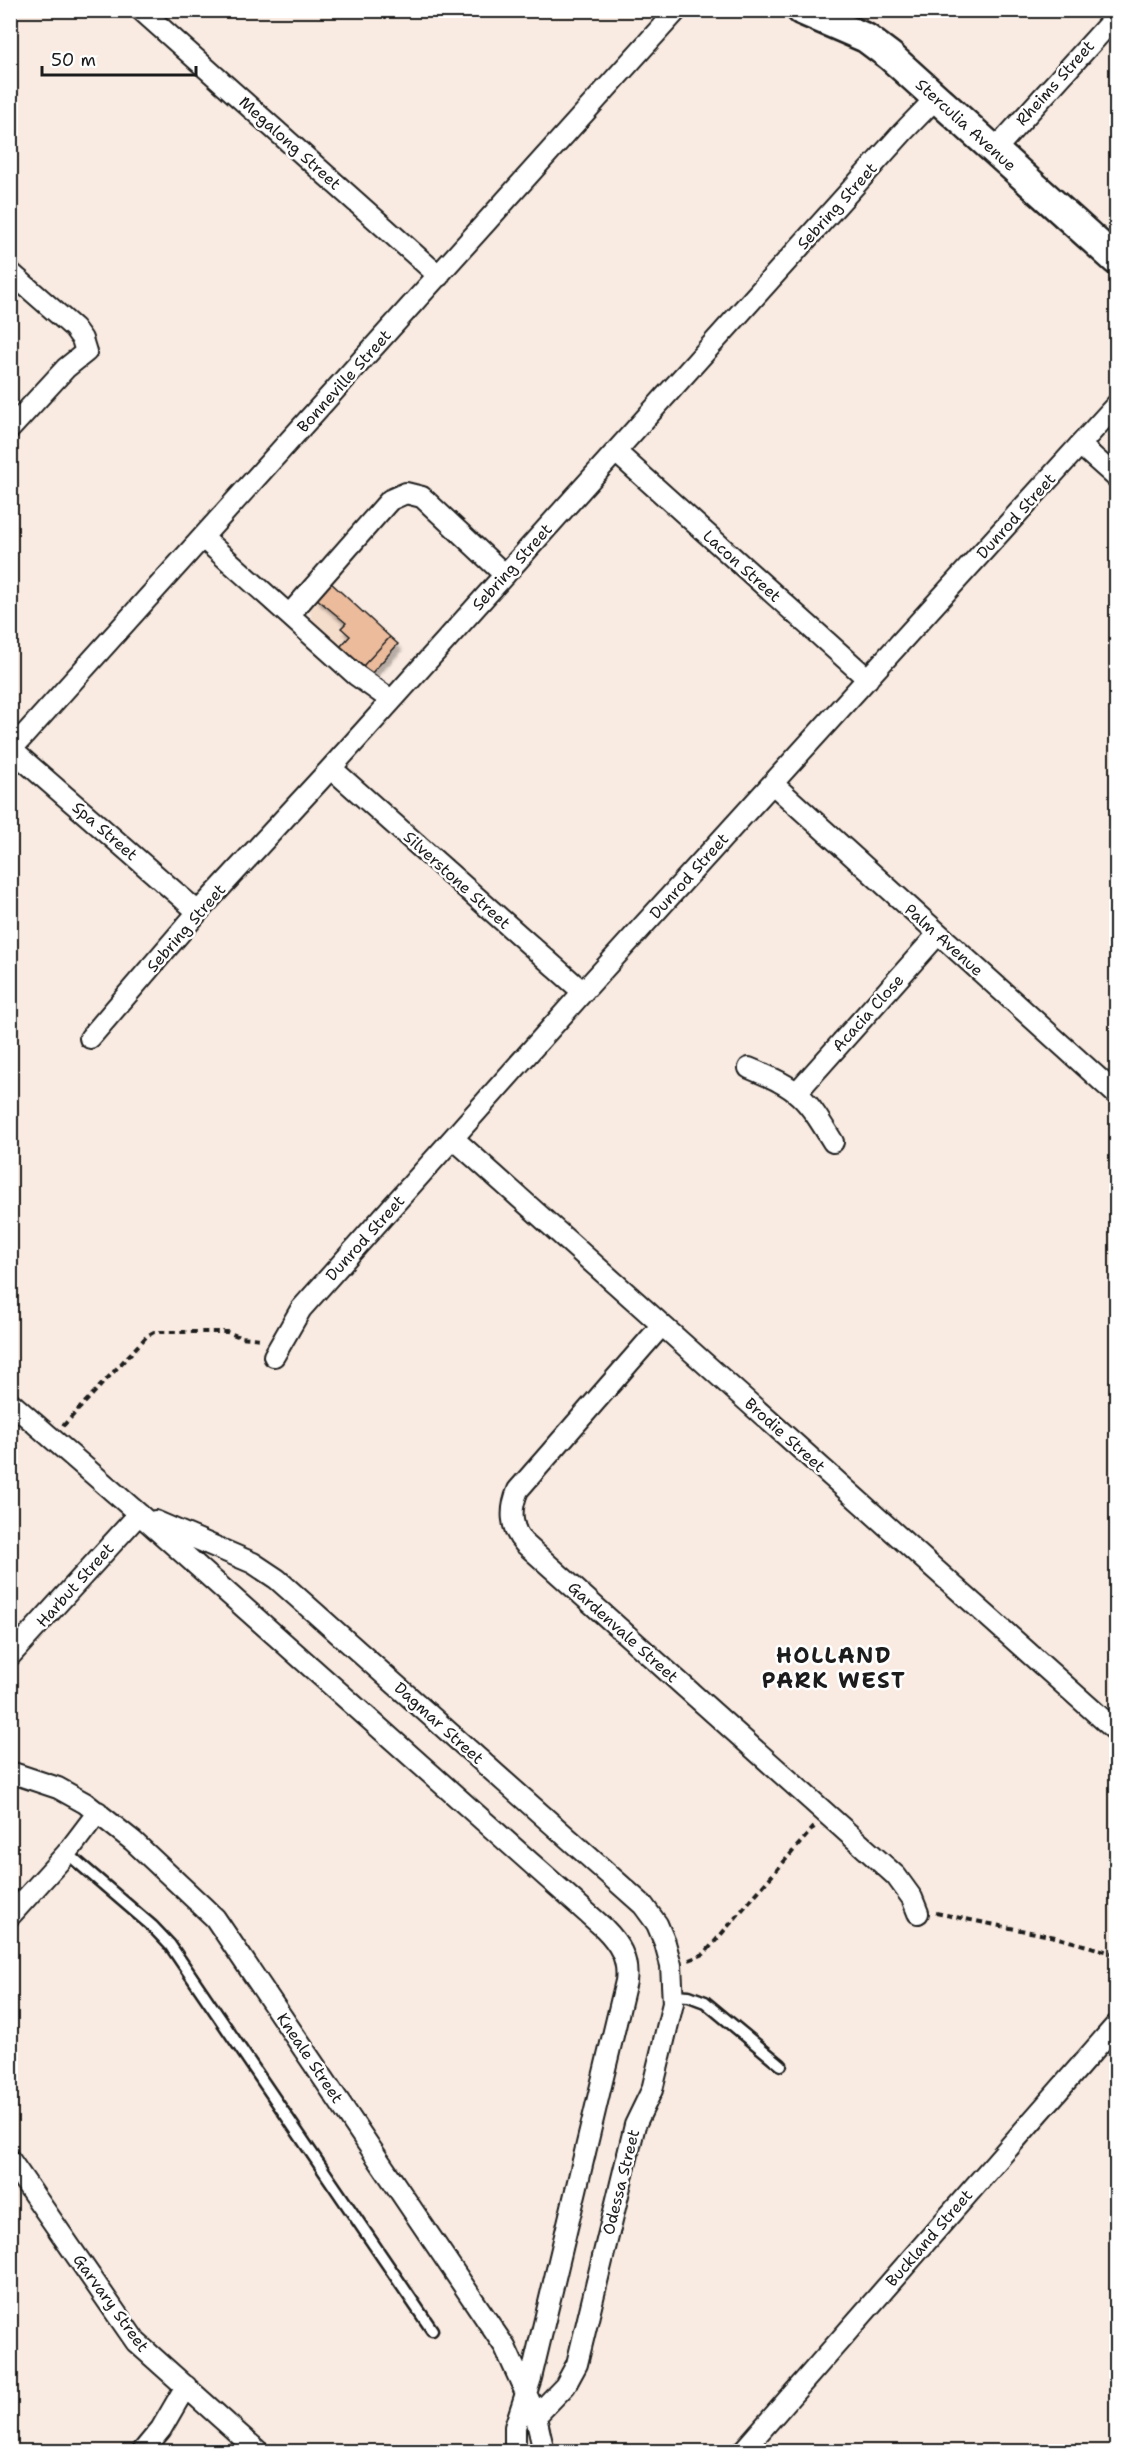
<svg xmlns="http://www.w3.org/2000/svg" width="1127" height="2462" viewBox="0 0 1127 2462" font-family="'Shantell Sans',sans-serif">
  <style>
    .built { fill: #f5ddcc }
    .building { fill: #ebbb9c; stroke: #1c1c1c; stroke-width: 1.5; filter: url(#shadow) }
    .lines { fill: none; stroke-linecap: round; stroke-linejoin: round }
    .lane-casing { stroke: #1c1c1c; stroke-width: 15 }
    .street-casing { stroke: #1c1c1c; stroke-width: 24 }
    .secondary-casing { stroke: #1c1c1c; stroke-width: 33 }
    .path { stroke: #1c1c1c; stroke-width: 4; stroke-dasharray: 6 4.5; stroke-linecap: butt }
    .lane { stroke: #fff; stroke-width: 10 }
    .street { stroke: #fff; stroke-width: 20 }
    .secondary { stroke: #fff; stroke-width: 28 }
    .labels { text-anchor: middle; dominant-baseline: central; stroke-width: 5; stroke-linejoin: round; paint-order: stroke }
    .street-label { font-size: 16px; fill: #1c1c1c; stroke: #fff }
    .district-label { font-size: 22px; font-weight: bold; letter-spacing: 1.5px; fill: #1c1c1c; stroke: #fff }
  </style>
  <defs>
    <filter id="shadow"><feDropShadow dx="3.5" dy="6" stdDeviation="1.5" flood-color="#0004"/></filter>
  </defs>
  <rect width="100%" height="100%" fill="#f9ebe1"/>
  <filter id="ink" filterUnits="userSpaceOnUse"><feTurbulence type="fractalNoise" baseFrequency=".0167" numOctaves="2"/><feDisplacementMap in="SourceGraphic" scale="12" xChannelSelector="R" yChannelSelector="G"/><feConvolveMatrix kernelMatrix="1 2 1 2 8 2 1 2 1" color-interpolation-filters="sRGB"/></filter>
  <g filter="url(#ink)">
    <!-- built -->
    <path class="built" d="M333,584L390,637L362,667L312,621L310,609Z"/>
    <!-- building -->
    <path class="building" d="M330,582L390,637L362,667L340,647L350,636L341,628L346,623L316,598Z
      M390,637L398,644L370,675L362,667Z"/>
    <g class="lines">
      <defs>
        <path id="lane" d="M67,1853L152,1926L170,1945L432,2330
          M673,1995L689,1996L705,2002L781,2065"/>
        <path id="street" d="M141,10L439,276
          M994,151L1116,16
          M10,272L74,328L82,339L86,352L66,368L10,429
          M1080,445L1116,477
          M616,452L868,679
          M203,538L356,675L391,700
          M289,615L390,500L406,493L422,497L505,575
          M12,750L198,912
          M10,751L677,10
          M331,768L583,992
          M773,784L1116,1094
          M90,1038L198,912L331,768L903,132L936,98
          M749,1068C800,1089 804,1095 833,1142
          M798,1091L938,934
          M454,1139L1116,1731
          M662,1325L518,1490C510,1509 510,1528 524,1543L896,1876L912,1898L918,1913
          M274,1356L301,1309L583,992L1116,405
          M10,1402L139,1514L604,1928C619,1943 629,1959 626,1981L531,2378L515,2427V2452
          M155,1521L253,1563L277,1579L643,1905L657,1924L665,1943L671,1965L673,2003L652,2090L635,2125L577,2364L565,2386L536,2416
          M10,1656L139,1514
          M10,1772L58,1788L85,1803L133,1841L215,1918L505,2347L535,2413L544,2452
          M10,1916L67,1853L98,1812
          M10,2160L136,2342L259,2452
          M142,2452L161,2429L186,2386
          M742,2452L1116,2025"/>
        <path id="secondary" d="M801,10L866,38L890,56L1116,260"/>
      </defs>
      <!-- lane casing -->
      <use href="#lane" class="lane-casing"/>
      <!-- street casing -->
      <use href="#street" class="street-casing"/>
      <!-- secondary casing -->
      <use href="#secondary" class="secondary-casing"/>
      <!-- path -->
      <path class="path" d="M63,1426L147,1336L154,1332H227L240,1337L263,1339
        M936,1913L1055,1937L1116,1954
        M689,1960L704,1954L814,1827"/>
      <!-- lane -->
      <use href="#lane" class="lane"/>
      <!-- street -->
      <use href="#street" class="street"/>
      <!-- secondary -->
      <use href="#secondary" class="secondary"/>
    </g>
  </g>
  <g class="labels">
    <!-- street labels -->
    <g class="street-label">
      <text transform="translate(1055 83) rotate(-48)">Rheims Street</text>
      <text transform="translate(966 125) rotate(42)">Sterculia Avenue</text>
      <text transform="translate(290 143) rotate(42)">Megalong Street</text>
      <text transform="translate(837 206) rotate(-48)">Sebring Street</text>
      <text transform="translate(344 381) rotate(-48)">Bonneville Street</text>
      <text transform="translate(1016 516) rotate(-48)">Dunrod Street</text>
      <text transform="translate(742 566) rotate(42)">Lacon Street</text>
      <text transform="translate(512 567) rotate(-48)">Sebring Street</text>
      <text transform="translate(105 831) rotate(41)">Spa Street</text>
      <text transform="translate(689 876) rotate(-48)">Dunrod Street</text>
      <text transform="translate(457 880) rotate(42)">Silverstone Street</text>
      <text transform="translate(186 928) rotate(-49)">Sebring Street</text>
      <text transform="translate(944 940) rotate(42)">Palm Avenue</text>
      <text transform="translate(868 1013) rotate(-48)">Acacia Close</text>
      <text transform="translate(365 1238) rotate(-48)">Dunrod Street</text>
      <text transform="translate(785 1435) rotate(42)">Brodie Street</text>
      <text transform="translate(75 1585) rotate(-48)">Harbut Street</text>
      <text transform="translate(623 1632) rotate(42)">Gardenvale Street</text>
      <text transform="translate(439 1723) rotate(42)">Dagmar Street</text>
      <text transform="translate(310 2058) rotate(56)">Kneale Street</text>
      <text transform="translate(621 2182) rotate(-76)">Odessa Street</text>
      <text transform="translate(929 2238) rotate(-49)">Buckland Street</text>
      <text transform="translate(111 2303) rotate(54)">Garvary Street</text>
    </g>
    <!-- district labels -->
    <g class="district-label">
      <text x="834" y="1655">HOLLAND<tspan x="834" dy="25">PARK WEST</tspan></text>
    </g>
  </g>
  <!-- margin -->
  <rect width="1127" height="2462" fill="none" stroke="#fff" stroke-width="36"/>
  <rect x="18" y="18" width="1091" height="2426" fill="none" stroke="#1c1c1c" stroke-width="2" filter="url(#ink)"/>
  <!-- scale -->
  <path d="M42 66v9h154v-9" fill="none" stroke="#1c1c1c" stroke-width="3"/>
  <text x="51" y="66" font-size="18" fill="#1c1c1c" stroke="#ffffff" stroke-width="4.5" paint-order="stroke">50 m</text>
</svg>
